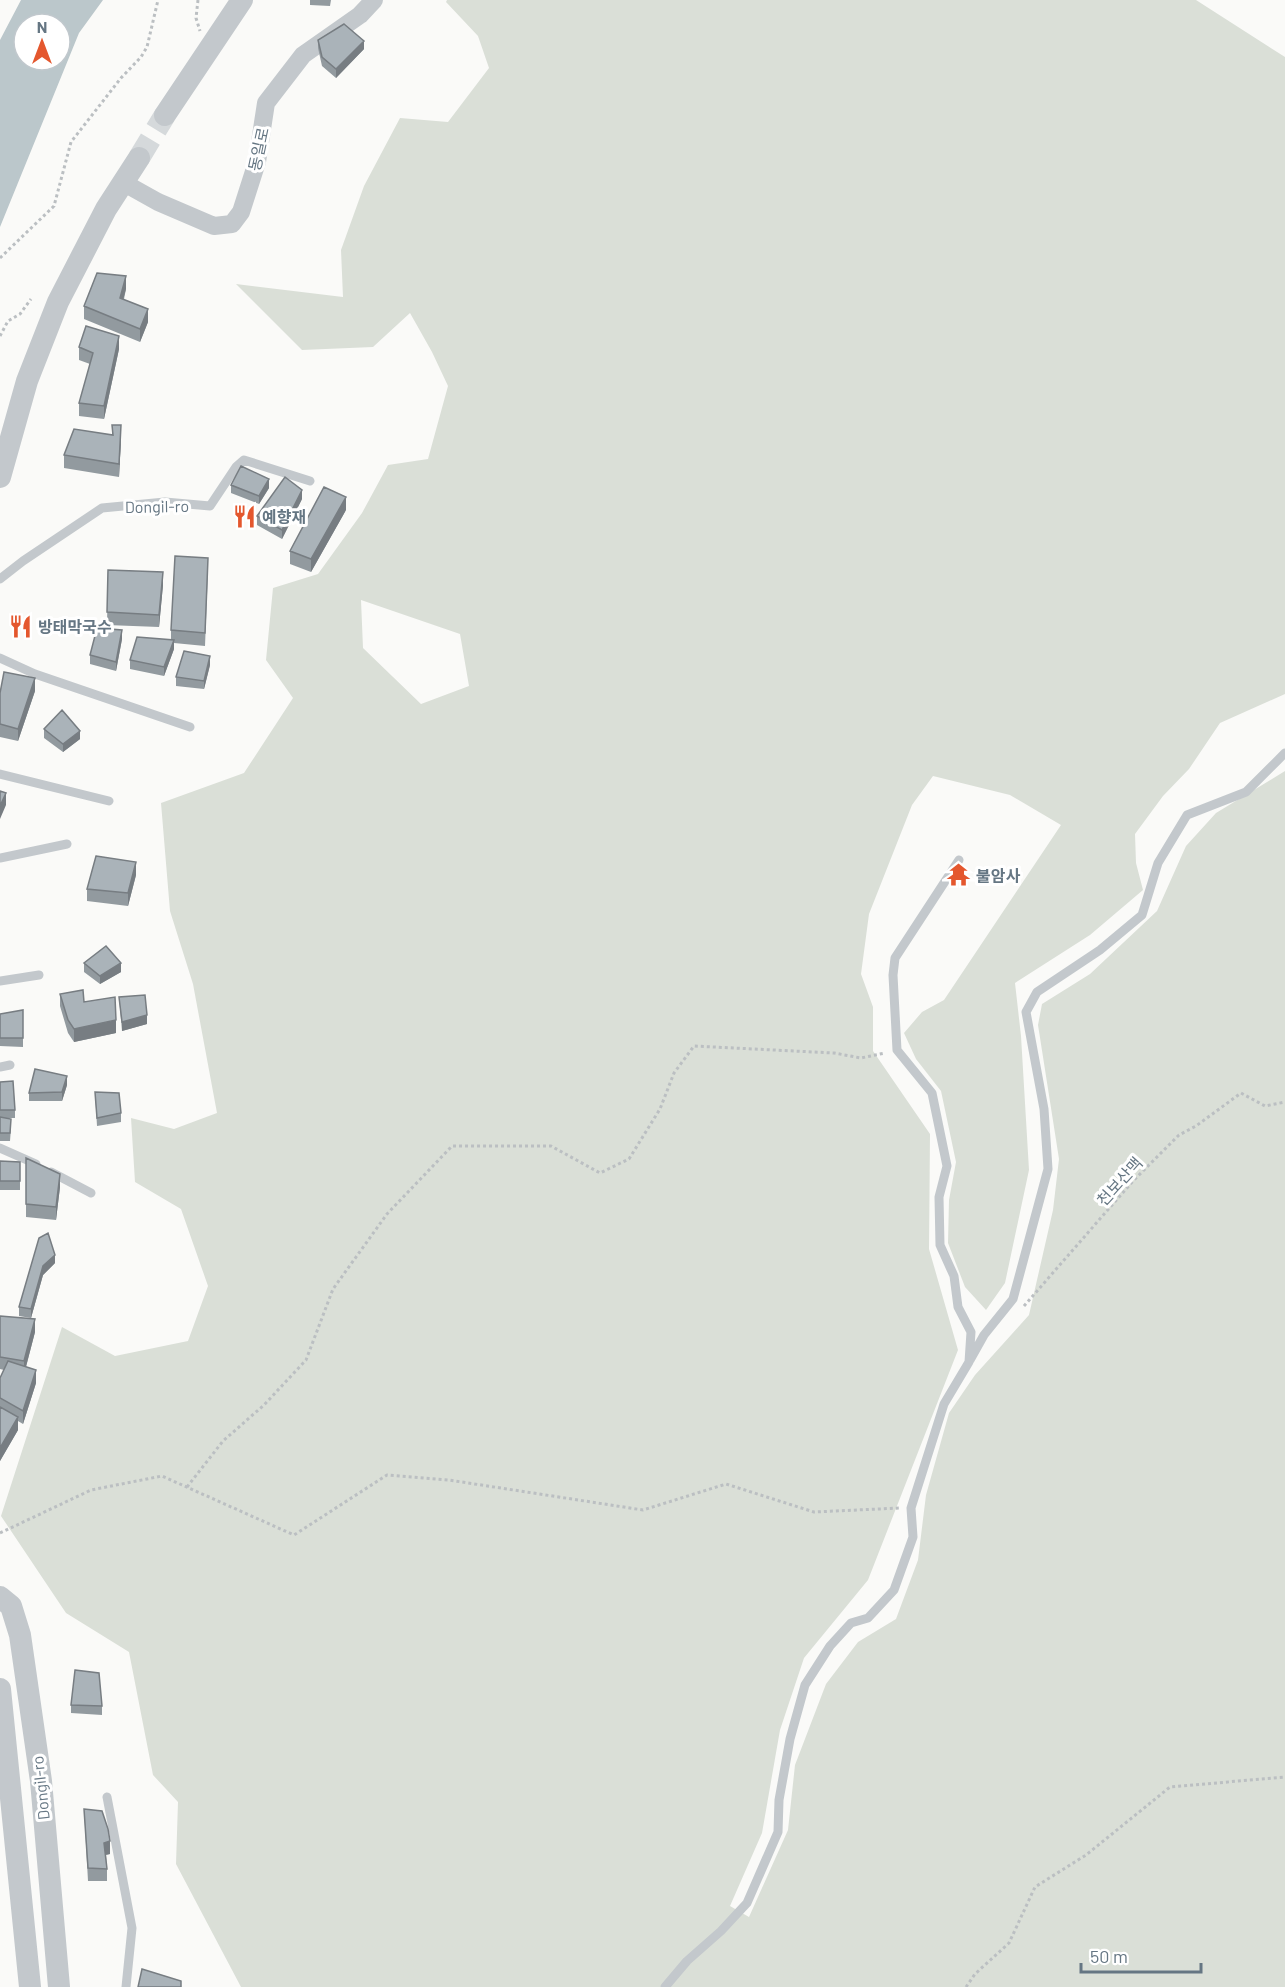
<svg xmlns="http://www.w3.org/2000/svg" width="1285" height="1987" viewBox="0 0 1285 1987" font-family="Barlow,'Noto Sans KR',sans-serif">
  <style>
    .green { fill: #dadfd7; fill-rule: evenodd }
    .water { fill: #bbc7cb; fill-rule: evenodd }
    .lines { fill: none; stroke-linecap: round; stroke-linejoin: round }
    .tertiary-tunnel { stroke: #d5d9db; stroke-width: 22; stroke-dasharray: 22 11; stroke-linecap: butt }
    .path { stroke: #bbbfc2; stroke-width: 3; stroke-dasharray: 3 3; stroke-linecap: butt }
    .service { stroke: #c3c8cc; stroke-width: 9 }
    .minor { stroke: #c3c8cc; stroke-width: 18 }
    .tertiary { stroke: #c3c8cc; stroke-width: 22 }
    .wall { fill: #929a9f }
    .shaded-wall { fill: #777d82 }
    .building { fill: #aab3b9; stroke: #777d82; stroke-width: 1.5 }
    .labels { text-anchor: middle; dominant-baseline: central; stroke-width: 6; stroke-linejoin: round; paint-order: stroke }
    .street-label { font-size: 16px; fill: #657683; stroke: #fff }
    .poi-label { font-size: 16px; font-weight: bold; fill: #657683; stroke: #fff; text-anchor: start }
  </style>
  <rect width="100%" height="100%" fill="#fafaf8"/>
  <!-- green -->
  <path class="green" d="M447,0H1196L1285,57V694L1220,723L1189,769L1163,796L1135,834L1136,863L1143,890L1090,935L1015,983L1021,1036L1029,1170L1005,1283L986,1310L965,1287L948,1243L949,1200L956,1162L941,1091L916,1059L904,1033L922,1012L944,1000L1061,825L1010,795L933,776L912,805L869,914L861,974L873,1007V1051L930,1134L929,1249L958,1350L868,1580L804,1658L780,1730L762,1833L730,1906L749,1917L788,1830L795,1765L826,1684L858,1642L896,1619L918,1560L926,1495L949,1413L975,1375L1029,1315L1053,1210L1059,1159L1038,1025L1042,1004L1090,974L1157,911L1186,846L1216,813L1285,771V1987H241L176,1864L178,1802L153,1775L129,1652L66,1613L1,1516L62,1327L115,1356L188,1341L208,1286L181,1209L135,1182L131,1118L174,1129L217,1113L193,984L170,911L161,803L244,773L293,698L266,660L273,588L318,574L362,513L388,465L428,459L448,386L432,352L410,313L373,347L302,350L236,284L343,297L341,250L364,186L400,118L448,122L489,68L478,36L446,2ZM361,600L460,634L469,686L421,704L363,648Z"/>
  <!-- water -->
  <path class="water" d="M21,0H103L79,33L0,227V40ZM24,24H60V60H24Z"/>
  <g class="lines">
    <!-- tertiary-tunnel -->
    <path class="tertiary-tunnel" d="M139,158L165,115"/>
    <!-- path -->
    <path class="path" d="M198,0L196,18L200,31
      M0,258L54,206L71,142L121,78L141,57L147,47L158,0
      M0,336L8,321L20,314L31,299
      M1024,1306L1133,1181L1179,1135L1196,1126L1241,1093L1265,1106L1285,1102
      M187,1487L223,1441L264,1405L306,1360L333,1289L387,1214L452,1146H551L600,1173L629,1159L660,1109L674,1073L694,1046L834,1053L861,1058L885,1053
      M0,1533L91,1490L162,1476L294,1535L387,1475L449,1480L643,1510L726,1484L814,1512L900,1508
      M966,1987L975,1974L1009,1943L1035,1887L1086,1855L1170,1787L1285,1777"/>
    <!-- service -->
    <path class="service" d="M0,579L23,561L102,508L165,502L210,506L236,467L244,460L310,481
      M0,658L35,674L190,727
      M0,774L109,801
      M0,858L67,844
      M0,981L39,975
      M0,1067L10,1065
      M0,1148L36,1164
      M51,1172L91,1193
      M970,1360L984,1335L1013,1299L1048,1169L1044,1109L1026,1012L1037,992L1100,950L1142,915L1158,863L1187,815L1246,792L1285,753
      M107,1797L132,1928L126,1987
      M665,1987L687,1961L721,1931L747,1903L778,1832L779,1800L790,1739L805,1685L830,1646L851,1623L868,1618L894,1590L913,1537L911,1508L944,1404L969,1362L971,1332L958,1307L954,1276L940,1245L939,1197L947,1166L932,1093L897,1050L893,975L895,958L959,860"/>
    <!-- minor -->
    <path class="minor" d="M124,183L158,202L214,226L232,224L241,212L257,162L266,103L303,55L360,15L374,0"/>
    <!-- tertiary -->
    <path class="tertiary" d="M165,115L242,0
      M0,477L27,381L58,302L106,209L139,158
      M0,1597L11,1606L20,1635L41,1781L59,1987
      M0,1689L30,1987"/>
  </g>
  <!-- wall -->
  <path class="wall" d="M310,0H331L330,6L310,5Z
    M318,40L364,49L336,78L322,66L318,48Z
    M126,289L124,299L148,322L140,342L84,319V306Z
    M79,347L119,349L104,419L79,416V403L90,364L79,360Z
    M112,425L121,438L119,477L64,468V455L112,435Z
    M231,485L269,488L259,504L231,493Z
    M302,499L282,539L257,525V516Z
    M346,510L311,572L290,564V551Z
    M108,570L163,585L159,627L107,625Z
    M208,570L205,646L174,643V649L164,676L130,669V660L171,640V630Z
    M122,639L116,671L90,664V655Z
    M210,665L204,689L176,686V677Z
    M35,691L18,741L0,737V693Z
    M44,729L80,739L63,752L44,738Z
    M136,875L128,906L87,901V889Z
    M84,963L121,972L100,984L84,972Z
    M60,994L84,1002L116,1033L74,1042L68,1033L60,1006Z
    M119,997L147,1024L122,1031Z
    M23,1010V1047L0,1046V1014Z
    M0,1082L15,1110V1118H9L11,1128L10,1141H0Z
    M67,1085L62,1101H29V1093Z
    M95,1092L121,1113V1122L97,1126Z
    M26,1158L60,1187L56,1220L26,1217Z
    M0,1161L20,1162V1190H0Z
    M39,1238L55,1263L43,1275L31,1318L19,1316V1307Z
    M0,1316L35,1332L26,1367L36,1383L23,1424L18,1421V1430L0,1461V1378L4,1370L0,1369Z
    M71,1705L102,1706V1715L71,1713Z
    M84,1809L110,1854L106,1855L107,1869V1881H88Z"/>
  <!-- shaded-wall -->
  <path class="shaded-wall" d="M364,41V49L336,78V69Z
    M126,276V289L120,311V298Z
    M148,309V322L140,342V329Z
    M119,336V349L104,419V406Z
    M121,425V438L119,477V464Z
    M269,479V488L259,504V496Z
    M302,490V499L282,539V530Z
    M346,497V510L311,572V559Z
    M163,572V585L159,627V615Z
    M122,630V639L116,671V662Z
    M174,640V649L164,676V667Z
    M210,656V665L204,689V681Z
    M35,678V691L18,741V729Z
    M80,731V739L63,752V744Z
    M6,793V805L0,819V806Z
    M136,862V875L128,906V893Z
    M121,963V972L100,984V976Z
    M147,1015V1024L122,1031V1022Z
    M116,1020V1033L74,1042V1029Z
    M67,1076V1085L62,1101V1092Z
    M60,1174V1187L56,1220V1207Z
    M55,1255V1263L43,1275L31,1318V1309L43,1266Z
    M35,1319V1332L24,1374V1361Z
    M36,1370V1383L23,1424V1411Z
    M18,1417V1430L0,1461V1448Z
    M110,1841V1854L104,1855V1843Z"/>
  <!-- building -->
  <path class="building" d="M344,24L364,41L336,69L322,57L318,40Z
    M97,273L126,276L120,298L148,309L140,329L84,306Z
    M86,326L119,336L104,406L79,403L93,353L79,347Z
    M112,425H121L119,464L64,455L74,429L113,435Z
    M241,466L269,479L259,496L231,485Z
    M285,477L302,490L282,530L257,516Z
    M324,487L346,497L311,559L290,551Z
    M175,556L208,558L205,633L171,630Z
    M108,570L163,572L159,615L107,612Z
    M97,628L122,630L116,662L90,655Z
    M137,637L174,640L164,667L130,660Z
    M184,651L210,656L204,681L176,677Z
    M4,672L35,678L18,729L0,724V693Z
    M62,710L80,731L63,744L44,729Z
    M0,791L6,793L0,806Z
    M96,856L136,862L128,893L87,889Z
    M106,946L121,963L100,976L84,963Z
    M83,990L84,1002L115,997L116,1020L74,1029L68,1020L60,994Z
    M145,995L147,1015L122,1022L119,997Z
    M23,1010V1038H0V1014Z
    M35,1069L67,1076L62,1092L29,1093Z
    M13,1081L15,1110H0V1082Z
    M95,1092L119,1093L121,1113L97,1118Z
    M0,1117L11,1119L10,1133H0Z
    M26,1158L60,1174L56,1207L26,1204Z
    M0,1161L20,1162V1181H0Z
    M48,1233L55,1255L43,1266L31,1309L19,1307L39,1238Z
    M0,1316L35,1319L24,1361L0,1357Z
    M8,1361L36,1370L23,1411L0,1398V1378Z
    M0,1407L18,1417L0,1448Z
    M75,1670L99,1673L102,1706L71,1705Z
    M84,1809L102,1811L108,1829L110,1841L104,1843L107,1869L88,1868Z
    M142,1969L181,1981V1987H138Z"/>
  <!-- icons -->
  <defs>
    <symbol id="restaurant-bare" viewBox="-9 -9 18 18"><path d="M-5-6h1v4h1v-4h1v4h1v-4h1v5L-1.5 .5V6h-2V.5L-5-1ZM5-6V6H3V1.5H1.5Q1.5-4 5-6Z" fill="#e4572e" stroke="#fff" stroke-width="2.5" paint-order="stroke"/></symbol>
    <symbol id="temple-bare" viewBox="-9 -9 18 18"><path d="M0-6L5-2H3V0L6.5 2.5H4V6H1.5V3h-3V6H-4V2.5H-6.5L-3 0V-2H-5Z" fill="#e4572e" stroke="#fff" stroke-width="2.5" paint-order="stroke"/></symbol>
  </defs>
  <g fill-rule="evenodd">
    <use href="#restaurant-bare" x="228" y="500" width="33" height="33"/>
    <use href="#restaurant-bare" x="4" y="610" width="33" height="33"/>
    <use href="#temple-bare" x="942" y="858" width="33" height="33"/>
  </g>
  <g class="labels">
    <!-- street labels -->
    <g class="street-label">
      <text transform="translate(258 149) rotate(-78)">동일로</text>
      <text transform="translate(157 506) rotate(-1)">Dongil-ro</text>
      <text transform="translate(1119 1181) rotate(-48)">천보산맥</text>
      <text transform="translate(40 1788) rotate(-96)">Dongil-ro</text>
    </g>
    <!-- poi labels -->
    <g class="poi-label">
      <text x="262" y="516">예향재</text>
      <text x="38" y="626">방태막국수</text>
      <text x="976" y="875">불암사</text>
    </g>
  </g>
  <!-- north arrow -->
  <g transform="translate(42 42)"><circle r="28" fill="#ffffff" stroke="#c1c8cd" stroke-width="1.5"/>
  <path d="M0-4.5L10 22L0 15L-10 22Z" fill="#e4572e"/>
  <text y="-9" font-size="16" font-weight="bold" text-anchor="middle" fill="#657683">N</text>
  </g>
  <!-- scale -->
  <path d="M1081 1963v9h120v-9" fill="none" stroke="#657683" stroke-width="3"/>
  <text x="1090" y="1963" font-size="18" fill="#657683" stroke="#ffffff" stroke-width="4.5" paint-order="stroke">50 m</text>
</svg>
